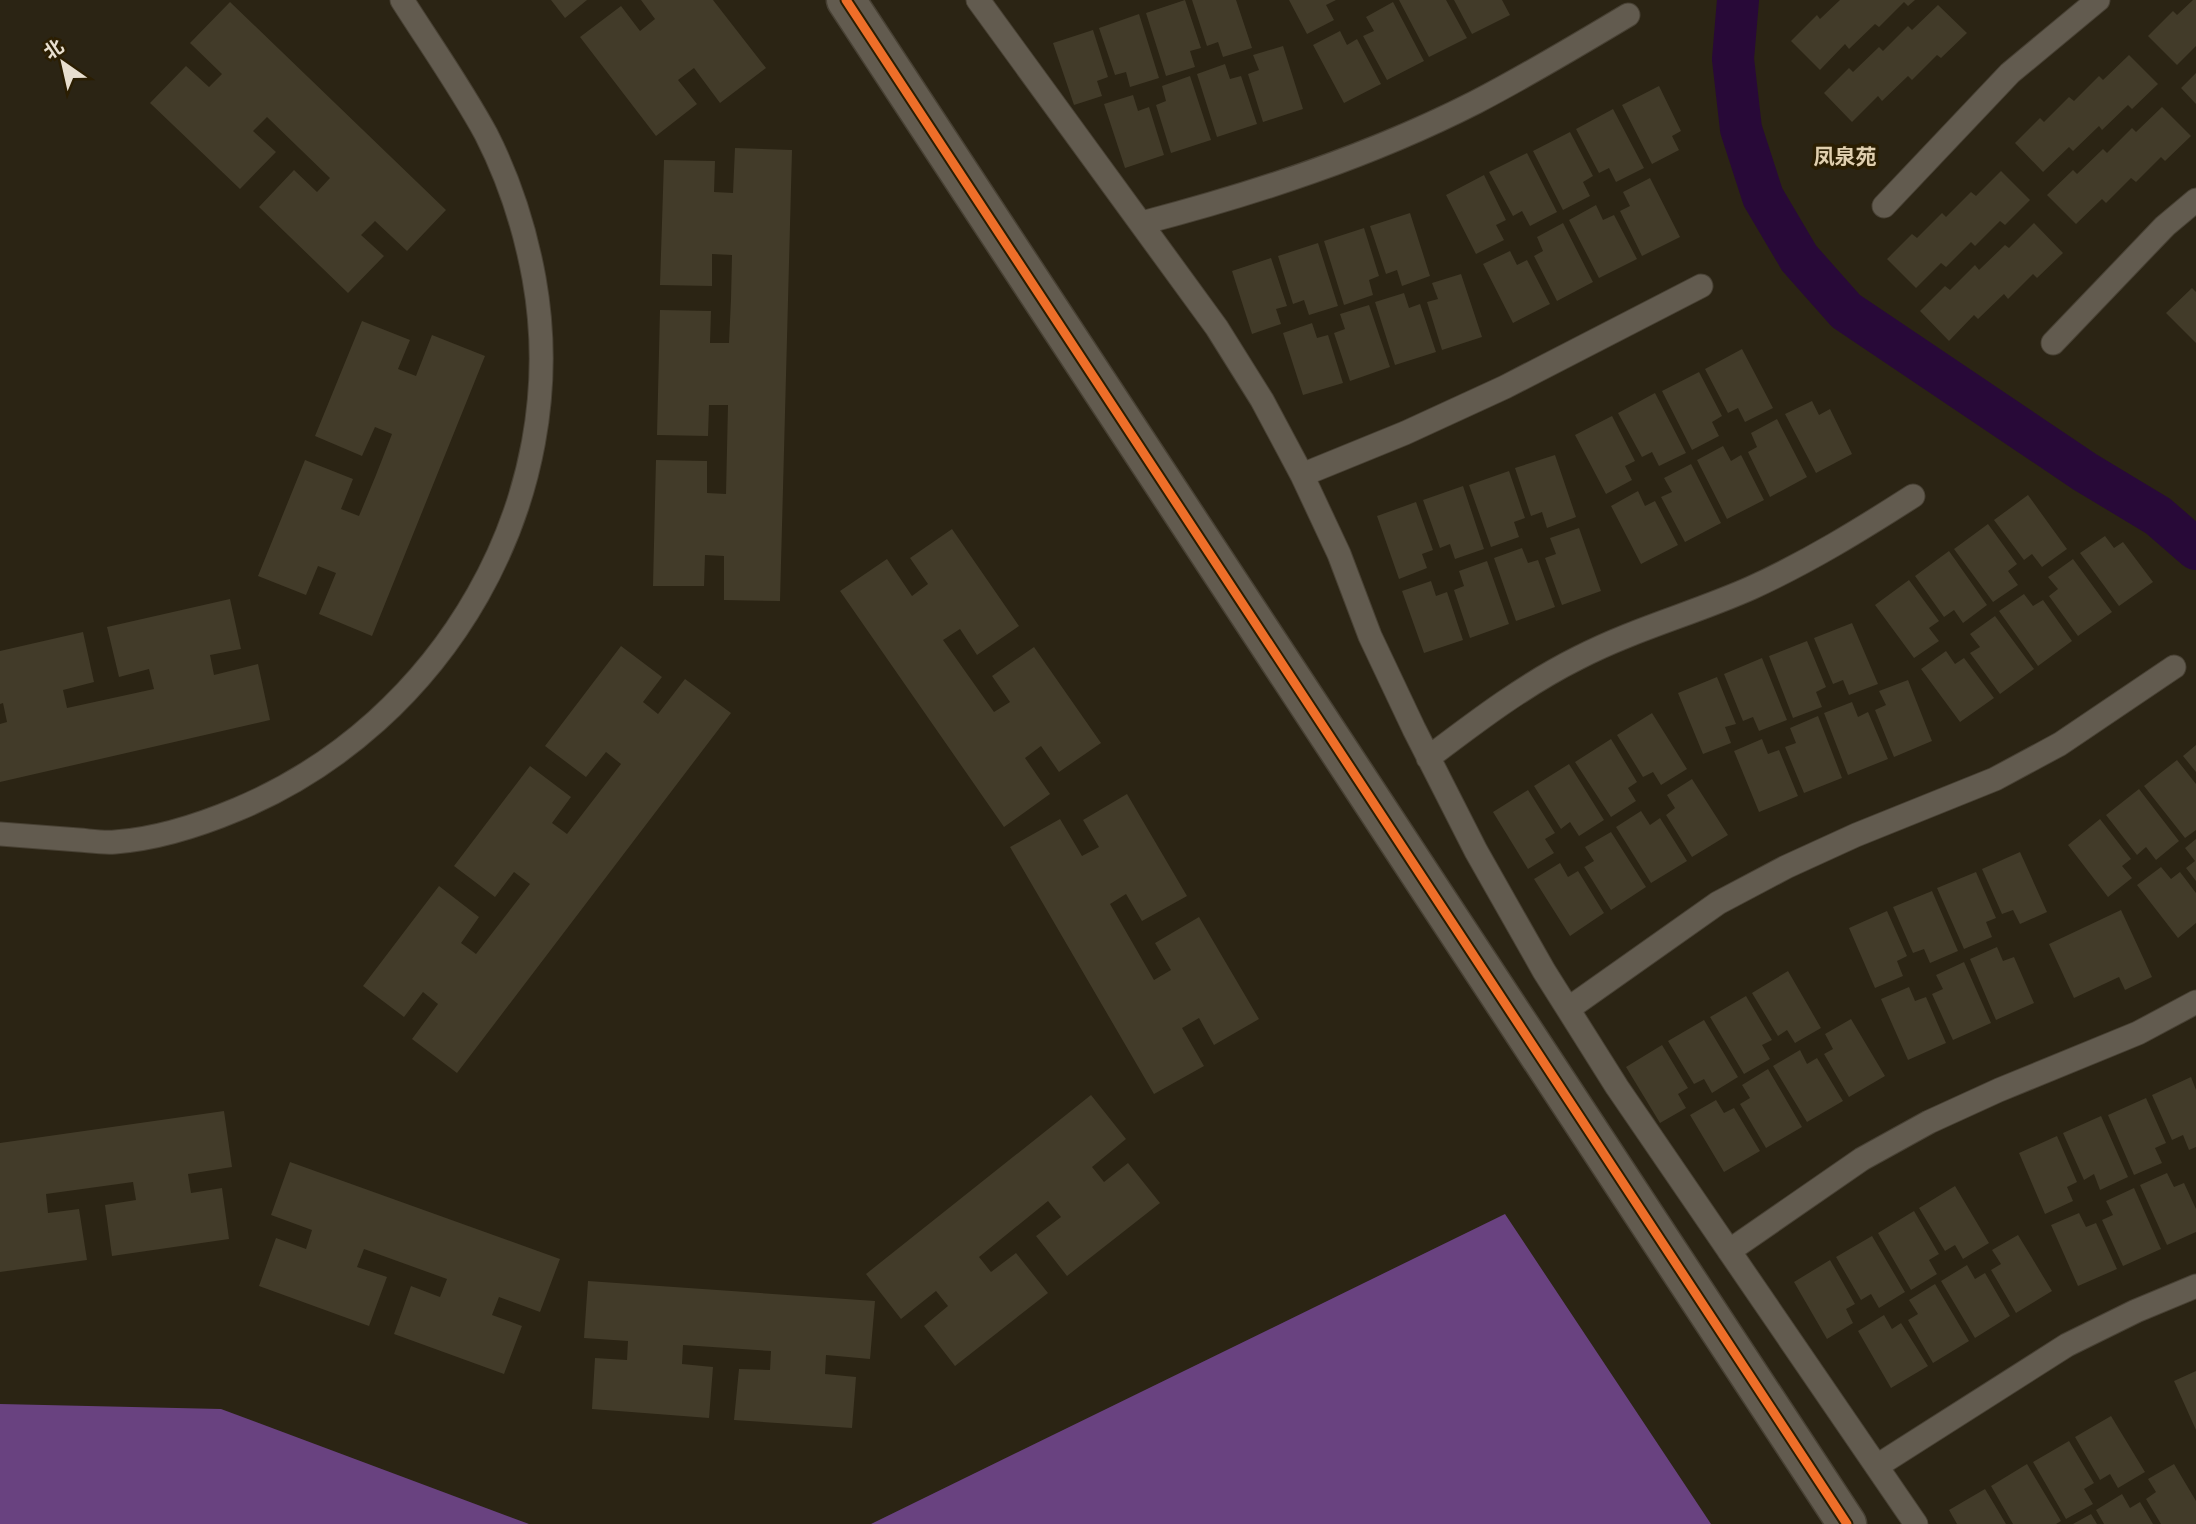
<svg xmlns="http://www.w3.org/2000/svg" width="2196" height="1524" viewBox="0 0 2196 1524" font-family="'Source Sans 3','Noto Sans SC',sans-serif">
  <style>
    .forest { fill: #694280 }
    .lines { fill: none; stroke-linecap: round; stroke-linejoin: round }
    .canal { stroke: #280938; stroke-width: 42 }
    .building { fill: #423b29 }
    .lane-casing { stroke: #484134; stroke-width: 25 }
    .street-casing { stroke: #484134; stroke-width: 41 }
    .lane { stroke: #625b4f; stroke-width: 23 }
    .street { stroke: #625b4f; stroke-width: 38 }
    .cycleway-casing { stroke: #2b1e02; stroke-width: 13 }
    .cycleway { stroke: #ee6e29; stroke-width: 9 }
    .labels { text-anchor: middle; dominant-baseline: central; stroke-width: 7; stroke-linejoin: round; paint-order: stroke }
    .quarter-label { font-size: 21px; font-weight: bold; fill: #e0cfaf; stroke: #2b1e02 }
  </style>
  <rect width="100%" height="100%" fill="#2b2414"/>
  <!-- forest -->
  <path class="forest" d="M1505,1214L1711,1524H871Z
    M0,1404L221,1409L529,1524H0Z"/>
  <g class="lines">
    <!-- canal -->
    <path class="canal" d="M1738,0L1733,59L1741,129L1763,197L1799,258L1846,311L2085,472L2158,516L2196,549"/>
  </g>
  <!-- building -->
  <path class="building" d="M551,0H587L565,18Z
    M641,0H713L766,68L720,103L694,68L678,80L697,104L656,136L580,37L621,6L640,31L655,19Z
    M1185,0L1201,48L1190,51L1195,67L1166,76L1146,13Z
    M1192,0H1236L1252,48L1223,57L1218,42L1207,46Z
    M1289,0H1336L1326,5L1334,20L1307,34Z
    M1399,0H1446L1467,38L1429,57Z
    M1454,0H1502L1510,15L1472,34Z
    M1840,0H1915L1908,6L1904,2L1879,27L1875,24L1849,49L1845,44L1820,70L1791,41L1817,15L1820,19Z
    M2193,0H2196V46L2177,65L2148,36L2173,11L2177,15Z
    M230,2L446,210L407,251L375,221L361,235L384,256L348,293L259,207L294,170L317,192L330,178L267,117L253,131L276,152L240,189L150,103L186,66L209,87L222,74L190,43Z
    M1393,2L1424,61L1387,80L1363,36L1374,31L1366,17Z
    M1938,5L1967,33L1941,58L1937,55L1912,80L1908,76L1882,101L1878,96L1852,122L1824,93L1849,68L1853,72L1879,47L1883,51L1908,26L1912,30Z
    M1139,14L1159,78L1130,87L1126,72L1115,75L1099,28Z
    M1093,30L1108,77L1097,81L1102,96L1074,105L1053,43Z
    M1340,31L1347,45L1357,39L1381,84L1344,103L1313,45Z
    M1283,46L1303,109L1263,122L1248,74L1259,70L1253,55Z
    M2129,55L2158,84L2132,109L2128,105L2102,130L2099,126L2073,151L2069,147L2043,172L2015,143L2040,118L2044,122L2069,97L2074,101L2099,76L2103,80Z
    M1225,64L1230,79L1241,76L1257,124L1217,137L1197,74Z
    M2196,73V104L2181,88Z
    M1190,76L1211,140L1171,153L1156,105L1166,101L1162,86Z
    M1659,86L1681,131L1672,136L1679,150L1652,164L1622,105Z
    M1133,95L1138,111L1149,107L1164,155L1125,168L1104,104Z
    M2162,107L2191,136L2165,161L2161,157L2136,182L2131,178L2106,203L2102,199L2076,224L2047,195L2073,170L2077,174L2103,149L2107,153L2132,128L2136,132Z
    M1613,109L1644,168L1616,182L1609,168L1599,173L1576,129Z
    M1570,132L1593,176L1583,182L1590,196L1563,210L1533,151Z
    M735,148L792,150L780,601L724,600V556L705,555L704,586H653L656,460L707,461V493L726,494L727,449L728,405H709L708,436L657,435L660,310L711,311L710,343H729L731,299L732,255L712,254V286L660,285L664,160L715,161L714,192L733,193Z
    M1527,153L1557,212L1530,226L1522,211L1513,216L1489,172Z
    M2001,171L2030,200L2005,225L2000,221L1975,246L1971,242L1946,267L1941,263L1916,288L1887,259L1912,234L1917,238L1942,213L1946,217L1971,192L1976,196Z
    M1484,175L1506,220L1496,225L1504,240L1476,254L1446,195Z
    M1650,178L1680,237L1642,256L1620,211L1630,206L1623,192Z
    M1596,205L1603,220L1614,215L1637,259L1599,278L1569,220Z
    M1410,213L1430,276L1402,286L1397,270L1386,274L1370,226Z
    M1563,223L1593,282L1557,301L1534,256L1543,251L1537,237Z
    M2034,223L2063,253L2037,278L2033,274L2008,299L2004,294L1978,319L1974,315L1949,341L1920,311L1945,286L1950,290L1975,265L1979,270L2005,245L2009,248Z
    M1364,228L1379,276L1369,280L1373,295L1344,305L1324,241Z
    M1318,243L1338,306L1309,315L1304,300L1293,304L1278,256Z
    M1510,251L1517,265L1527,260L1550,304L1513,323L1483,264Z
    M1271,258L1287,306L1276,309L1281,324L1252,334L1232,271Z
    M1461,274L1482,337L1442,350L1427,302L1438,299L1432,283Z
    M2192,288L2196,292V343L2166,313Z
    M1404,293L1409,308L1420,304L1436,352L1395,365L1375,302Z
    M1369,305L1390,367L1350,381L1334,333L1345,329L1340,314Z
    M362,321L410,340L398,369L416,376L432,335L485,356L372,636L319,614L336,573L318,566L306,595L258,576L305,460L353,479L341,509L359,516L376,475L392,434L375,427L362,456L315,436Z
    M1312,323L1317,338L1328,335L1343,383L1303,395L1283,333Z
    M1742,349L1773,408L1745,422L1738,408L1728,413L1705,369Z
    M1699,372L1722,416L1712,422L1719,436L1692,450L1662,391Z
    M1655,393L1686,453L1659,466L1652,452L1642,457L1618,413Z
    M1812,401L1819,415L1830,409L1852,454L1816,473L1785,414Z
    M1612,416L1635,461L1625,466L1632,480L1606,494L1575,435Z
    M1777,419L1807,477L1770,497L1748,452L1757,447L1751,433Z
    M1723,446L1731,461L1741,455L1764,500L1727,519L1697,460Z
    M1555,455L1576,517L1547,528L1542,512L1531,516L1515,468Z
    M1691,464L1721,523L1685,542L1661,497L1672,492L1664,478Z
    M1509,471L1525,518L1514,522L1519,537L1491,547L1469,485Z
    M1463,486L1484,549L1455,559L1450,544L1440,548L1423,500Z
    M1638,491L1645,506L1655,501L1678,545L1641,564L1611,506Z
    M2028,495L2067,549L2042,567L2032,554L2024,560L1994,520Z
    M1416,502L1433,550L1422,554L1427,568L1399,579L1377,516Z
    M1988,524L2017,564L2008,571L2018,585L1993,602L1954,549Z
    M1579,528L1601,591L1562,605L1545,558L1556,554L1550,538Z
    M952,529L1019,626L977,655L960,629L943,640L994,712L1010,702L992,676L1034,647L1101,743L1059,772L1041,746L1025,758L1050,794L1004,827L840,591L887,559L912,596L928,584L910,558Z
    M2105,536L2114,548L2123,542L2153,582L2119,606L2080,553Z
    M1522,548L1528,563L1538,560L1555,607L1516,621L1494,558Z
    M1949,551L1987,605L1963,623L1954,610L1944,617L1915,576Z
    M2073,559L2112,612L2078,636L2049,596L2058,589L2048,577Z
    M1487,561L1509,624L1470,638L1454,590L1464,586L1459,571Z
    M1909,580L1939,621L1929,628L1939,641L1914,658L1875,605Z
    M1431,581L1436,596L1447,592L1463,640L1424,653L1402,591Z
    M2024,594L2033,606L2043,600L2072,641L2038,666L1999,611Z
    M230,599L241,649L210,655L214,675L258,664L270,720L0,782V724L7,722L3,703L0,704V651L83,632L94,682L63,690L67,708L154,689L149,669L119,677L107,627Z
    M1995,616L2034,669L2000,694L1970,653L1980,647L1970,634Z
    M1852,623L1878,684L1849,695L1843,680L1833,684L1814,638Z
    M1807,641L1826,687L1816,692L1822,707L1793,718L1769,656Z
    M621,646L662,677L643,702L658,714L685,679L731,713L457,1073L412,1039L438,1004L423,992L404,1017L363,986L439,886L479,917L461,943L476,954L530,884L514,872L495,897L454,866L530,766L571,797L552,823L567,834L621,764L606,752L586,777L545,746Z
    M1946,651L1955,664L1964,658L1994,698L1960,722L1921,669Z
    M1762,658L1787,720L1759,731L1753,717L1743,721L1724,674Z
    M1717,677L1736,724L1725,727L1731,743L1703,754L1678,693Z
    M1908,680L1932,741L1894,757L1875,710L1886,705L1879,691Z
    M1852,702L1858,717L1868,712L1888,759L1848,775L1824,713Z
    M1652,713L1687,769L1661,785L1653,772L1643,777L1617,735Z
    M1818,716L1842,778L1804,793L1785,747L1796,743L1790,728Z
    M1611,739L1637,782L1628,788L1636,801L1611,817L1575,762Z
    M1762,739L1768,754L1779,750L1798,796L1759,812L1734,751Z
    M2196,745V772L2183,756Z
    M2177,760L2196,784V830L2185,838L2144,786Z
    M1569,764L1604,820L1579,836L1570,822L1561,829L1534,786Z
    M1692,779L1728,835L1692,857L1666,815L1675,808L1667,795Z
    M2139,789L2179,841L2156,860L2146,847L2137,855L2106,815Z
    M1528,790L1555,833L1545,839L1554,853L1528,869L1493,812Z
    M1127,794L1187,896L1142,921L1126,894L1110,904L1154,980L1171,970L1155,943L1199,917L1259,1019L1214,1045L1199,1018L1182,1028L1204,1066L1154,1094L1010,847L1060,819L1082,856L1099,847L1083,820Z
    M1641,811L1650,825L1660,818L1687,861L1651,883L1616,827Z
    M2100,819L2131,859L2122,866L2132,878L2108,897L2068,845Z
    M1611,832L1646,887L1611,910L1584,867L1594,861L1585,847Z
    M2196,839V881L2186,868L2195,861L2185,848Z
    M2020,852L2047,912L2020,924L2013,910L2002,914L1982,869Z
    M1560,863L1568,877L1578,871L1604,913L1570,936L1534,879Z
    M2161,867L2171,879L2180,872L2196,893V923L2178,938L2137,885Z
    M1976,872L1996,918L1986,922L1992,937L1964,949L1937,888Z
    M1932,891L1958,951L1930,963L1924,949L1913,953L1893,907Z
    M2121,910L2152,977L2125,990L2119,977L2074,998L2049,944Z
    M1887,911L1907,956L1897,961L1903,976L1875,988L1849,928Z
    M1997,947L2003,961L2014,957L2034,1003L1996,1020L1970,959Z
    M1964,962L1991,1023L1953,1040L1932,994L1943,989L1936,975Z
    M1788,971L1821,1028L1795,1043L1787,1030L1778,1036L1752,993Z
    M1909,987L1915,1001L1926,997L1946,1043L1908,1060L1881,999Z
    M1746,996L1772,1040L1762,1045L1770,1059L1744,1074L1710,1017Z
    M1851,1019L1885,1076L1849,1097L1824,1054L1833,1049L1825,1034Z
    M1704,1020L1738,1077L1712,1093L1704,1079L1694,1084L1668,1041Z
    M1662,1045L1688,1088L1678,1094L1686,1108L1660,1123L1626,1067Z
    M1800,1050L1807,1064L1817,1058L1843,1101L1807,1122L1773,1066Z
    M1768,1069L1802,1127L1766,1148L1740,1104L1750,1098L1742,1085Z
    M2191,1077L2196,1090V1147L2189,1150L2183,1135L2172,1140L2152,1095Z
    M1091,1095L1126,1139L1092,1167L1104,1182L1128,1163L1160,1203L1067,1276L1036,1236L1061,1217L1048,1201L979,1257L991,1272L1016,1253L1048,1293L955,1366L924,1326L948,1306L936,1291L901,1319L866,1274Z
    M2146,1098L2166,1143L2155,1148L2162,1163L2134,1175L2108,1115Z
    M1716,1100L1724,1113L1734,1108L1760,1151L1724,1172L1690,1115Z
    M224,1111L232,1167L188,1174L191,1193L222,1188L229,1239L112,1256L105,1205L136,1200L133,1182L46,1194L48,1213L79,1209L87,1260L0,1272V1143Z
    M2101,1116L2128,1177L2100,1190L2094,1174L2084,1180L2063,1133Z
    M2057,1136L2077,1182L2067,1187L2073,1201L2045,1214L2019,1153Z
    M290,1162L560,1259L540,1312L499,1297L492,1315L522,1326L504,1374L394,1334L411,1286L440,1297L447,1279L364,1249L357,1267L387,1277L369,1326L259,1286L276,1238L306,1249L312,1230L271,1215Z
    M2167,1173L2174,1187L2184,1183L2196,1209V1232L2167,1245L2140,1185Z
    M1955,1186L1989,1243L1963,1259L1955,1245L1945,1251L1919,1208Z
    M2134,1188L2161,1249L2123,1266L2102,1220L2113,1215L2106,1201Z
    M1914,1211L1939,1254L1929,1260L1937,1274L1911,1290L1878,1233Z
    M2079,1213L2086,1227L2096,1223L2117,1269L2078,1286L2051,1225Z
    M2018,1235L2052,1291L2016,1313L1991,1270L2001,1264L1992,1250Z
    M1872,1236L1905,1292L1879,1308L1871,1294L1861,1300L1836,1257Z
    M1830,1260L1855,1304L1846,1309L1853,1323L1827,1339L1794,1282Z
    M1967,1265L1975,1279L1985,1273L2010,1316L1975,1338L1941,1281Z
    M588,1281L875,1301L870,1359L826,1355L825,1374L856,1377L852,1428L734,1420L739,1369L770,1370L771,1351L683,1345L682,1364L713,1367L709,1418L592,1409L595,1358L627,1360L628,1341L584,1338Z
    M1935,1284L1969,1341L1933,1363L1908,1320L1918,1314L1909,1300Z
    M1884,1315L1892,1329L1901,1323L1928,1366L1891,1388L1858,1331Z
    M2196,1371V1430L2174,1381Z
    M2111,1416L2145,1472L2118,1488L2110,1474L2100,1480L2075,1437Z
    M2069,1441L2094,1483L2084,1489L2093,1504L2066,1519L2033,1462Z
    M2027,1464L2061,1521L2056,1524H2013L1991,1486Z
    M2174,1464L2196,1501V1524H2161L2146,1499L2156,1492L2148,1479Z
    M1985,1489L2006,1524H1957L1949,1510Z
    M2122,1494L2130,1508L2140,1502L2153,1524H2104L2096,1510Z
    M2091,1514L2097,1524H2073Z"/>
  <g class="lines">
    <defs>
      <path id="lane" d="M978,0L1217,328L1262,400L1302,475L1339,554L1370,636L1414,729L1476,851L1544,971L1617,1087L1916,1524
        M1884,206L2010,73L2098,0
        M1142,223C1257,193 1370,156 1476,102C1528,75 1578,45 1628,15
        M2053,343L2165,226L2196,200
        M1302,475L1405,433L1505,387L1701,286
        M1428,758C1477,721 1524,685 1578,658C1634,629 1695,613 1751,588C1808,562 1860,530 1913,496
        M0,834C26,836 53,838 79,840C91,841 103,843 115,842C157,839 200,825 238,809C443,723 574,500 534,278C525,229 509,179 486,134C461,88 430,44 402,0
        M1568,1009L1718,903L1786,867L1856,835L1995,779L2060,744L2174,667
        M1729,1251L1862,1159L1929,1122L1999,1090L2138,1033L2196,1002
        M1877,1466L2067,1345L2136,1311L2196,1286"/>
      <path id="street" d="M846,0L1847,1524"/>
    </defs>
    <!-- lane casing -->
    <use href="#lane" class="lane-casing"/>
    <!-- street casing -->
    <use href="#street" class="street-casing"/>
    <!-- lane -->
    <use href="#lane" class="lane"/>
    <!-- street -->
    <use href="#street" class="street"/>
    <defs>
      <path id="cycleway" d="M846,0L1847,1524"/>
    </defs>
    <!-- cycleway casing -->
    <use href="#cycleway" class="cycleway-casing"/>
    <!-- cycleway -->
    <use href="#cycleway" class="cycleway"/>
  </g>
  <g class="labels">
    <!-- quarter labels -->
    <g class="quarter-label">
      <text x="1845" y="157">凤泉苑</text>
    </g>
  </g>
  <!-- north arrow -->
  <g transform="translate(63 63) rotate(326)" stroke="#2b1e02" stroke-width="5" paint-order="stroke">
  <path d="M0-5L12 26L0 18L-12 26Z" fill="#e8dfcf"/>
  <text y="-10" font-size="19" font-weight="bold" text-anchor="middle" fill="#e8dfcf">北</text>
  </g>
</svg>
